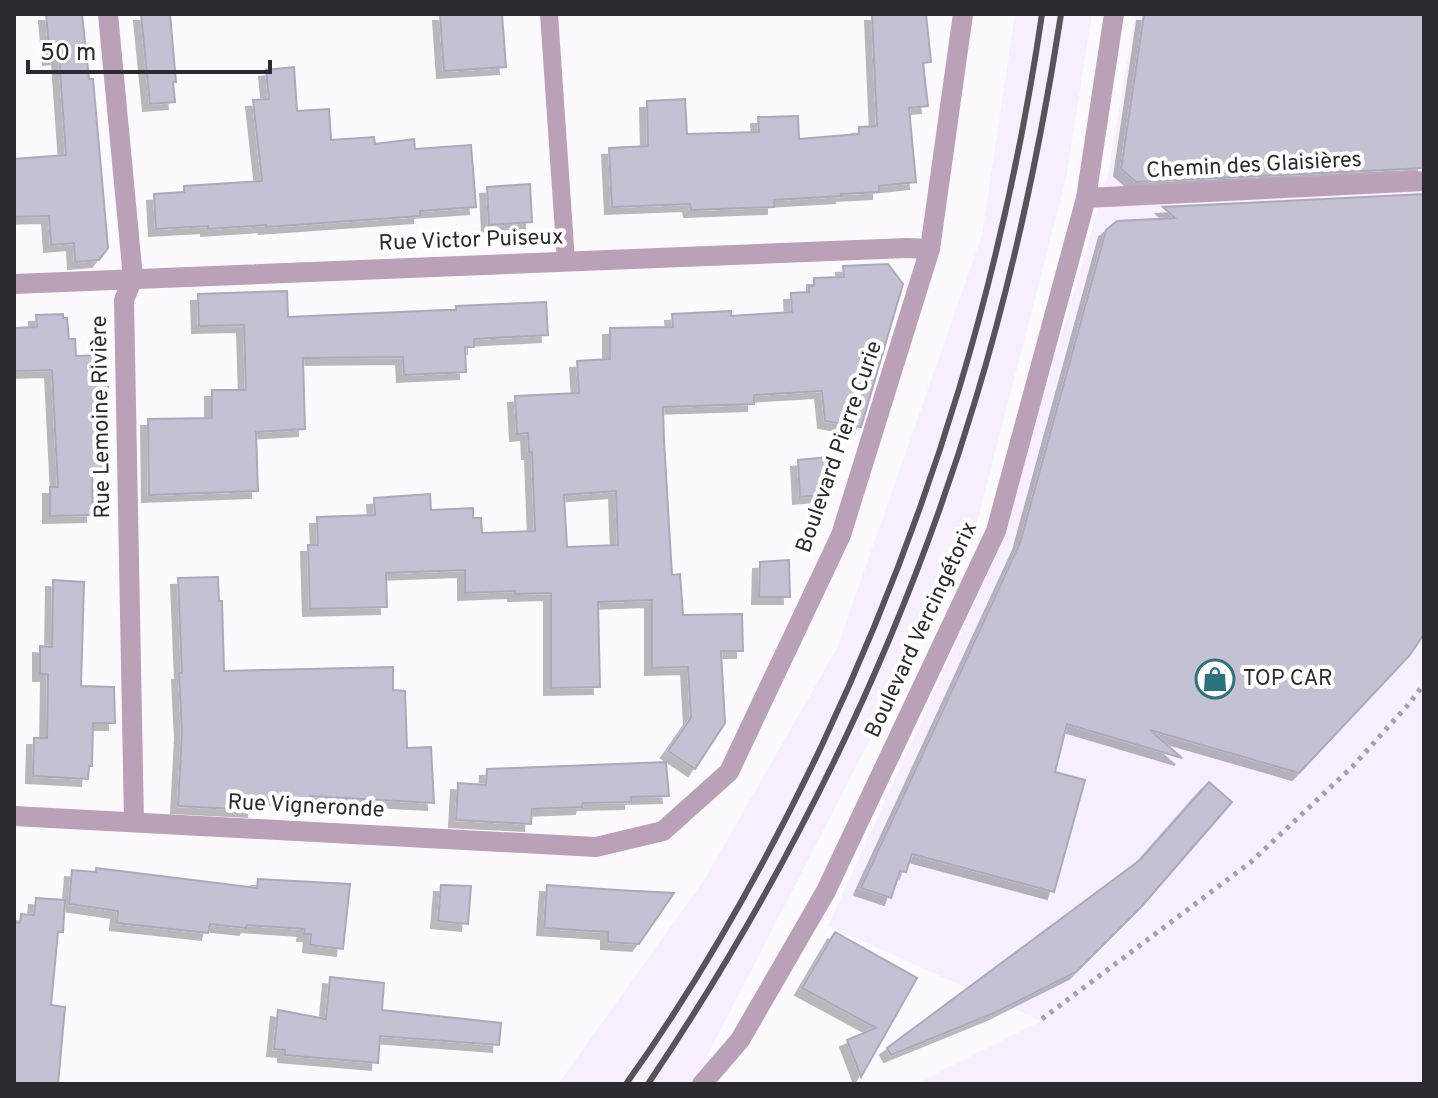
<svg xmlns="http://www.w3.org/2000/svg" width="1438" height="1098" viewBox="0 0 1438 1098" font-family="Overpass,sans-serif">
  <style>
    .built { fill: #f7effe }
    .building { fill: #c3c1d3; stroke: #aba9bb; stroke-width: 2; fill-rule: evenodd; filter: url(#shadow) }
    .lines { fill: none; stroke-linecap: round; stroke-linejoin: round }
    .path { stroke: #a3a0a6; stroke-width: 5; stroke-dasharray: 4 6; stroke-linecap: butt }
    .service { stroke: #bba1b7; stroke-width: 18 }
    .minor { stroke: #bba1b7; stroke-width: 20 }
    .rail { stroke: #575359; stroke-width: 6 }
    .labels { text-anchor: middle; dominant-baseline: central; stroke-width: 8; stroke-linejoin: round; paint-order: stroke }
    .street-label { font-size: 22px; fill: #2d2930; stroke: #fff }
    .poi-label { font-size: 22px; fill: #2d2930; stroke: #fff; text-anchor: start }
  </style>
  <defs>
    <filter id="shadow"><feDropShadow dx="-7" dy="7" stdDeviation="0" flood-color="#0004"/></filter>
  </defs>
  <rect width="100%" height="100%" fill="#fcfafe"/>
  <!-- built -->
  <path class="built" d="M1015,14H1092L1066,179L972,542L700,1070L690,1084H558L704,880L837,648L982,235Z
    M1135,14H1424V1084H915L1041,1021L828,926L1001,545L1108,174Z"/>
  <!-- building -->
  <path class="building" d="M46,14H82L89,79H93L108,248L99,260L75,262L74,243L51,245L49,216L14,217V159L66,155L59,57L50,58Z
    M141,14H170L176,82H173L175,102L150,104Z
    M440,14H502L506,67L444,71Z
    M872,14H926L931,62L923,63L928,106L909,108L916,182L879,186V192L841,194L842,196L774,200V207L691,210L690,204L612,207L609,148L648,146L647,101L685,99L687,134L759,132L758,117L798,116L799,139L859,134V127L877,126Z
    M1144,14H1424V168L1136,182L1121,169Z
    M294,67L297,111L329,109L331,140L374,137L375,144L414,139L415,149L471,145L476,207L420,211V216L266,227V225L208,229V226L156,229L154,194L184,192V186L262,181L253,100L269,99L266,70Z
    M530,184L532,222L489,225L487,187Z
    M1424,194V634L1410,655L1299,773L1150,730L1182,758L1067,724L1055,772L1085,780L1054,892L912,854L906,872L900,871L891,898L861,888L1020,543L1106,230L1117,221L1175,218L1163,207Z
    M888,264L903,284L861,427L825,421L822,391L754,395V404L663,407L664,441L672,575L680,574L683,615L742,614L743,651H721L725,723L695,769L668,751L691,718L688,667L652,668V600L598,602L600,687L551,688V593L515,594V591L465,593V570L386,573L387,607L310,609L308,545H318L317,517L375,515L374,498L430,494L431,510L473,508V518H481L482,533L535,531L532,452H529L528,433L517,434L515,396L579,393L577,361L610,359V328L673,327L672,314L731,311V316L792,312L791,293L809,292V286H814V278L844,277L843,266ZM616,491L618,545L567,547L564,495Z
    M287,291L288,317L444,310H456V306L546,302L548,335L474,339V347H465L466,372L404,375L403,357L303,358L305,429L256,432L258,491L149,495L148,419L212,418V390H246L244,325L199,326L198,294Z
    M63,314V318H67L69,339H75L76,356L107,355L109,412H99L101,468H92L93,515L50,516V487H58L52,370L14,371V328L37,327L36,315Z
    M828,457L831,494L800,497L798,460Z
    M789,560L790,597H759L760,562Z
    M218,577L219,601H222L224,671L393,667V690L405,691L407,748L431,747L434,803L310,796V798H255L254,810L178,806L182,732L179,673H182L178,578Z
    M53,580L84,582L81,686L114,687L115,723H93L92,766H89L88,779L33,776L34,738H47L48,674H40V646L52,647Z
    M666,762L669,796L631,797V802L583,803L582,807L532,809L531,824L456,820L458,783L486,785L487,769Z
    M1209,782L1232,802L1142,906L1076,972L994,1013L891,1055L887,1048L1140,860Z
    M96,868L257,888L258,879L350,884L343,949L310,945L311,934H304L305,929L247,925L246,928L210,924L208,933L117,923L118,911L69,904L72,870L96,872Z
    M441,885L471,886L468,924L438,921Z
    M547,885L617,890L674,893L639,944L608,942V932L544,928Z
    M36,898L65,900L63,932H58L51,1005L65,1007L58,1084H14V923H20L21,914L34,915Z
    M835,932L917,978L861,1077L847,1040L876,1028L802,988Z
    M330,977L384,983L382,1010L501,1023L499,1045L380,1036L378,1063L285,1055V1050L274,1049L278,1010L326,1019Z"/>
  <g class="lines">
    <!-- path -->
    <path class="path" d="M1042,1019L1251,862L1352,767L1408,705L1424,684"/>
    <!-- service -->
    <path class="service" d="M549,14L566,261"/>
    <!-- minor -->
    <path class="minor" d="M108,14L133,278L124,300L134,822
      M1086,198L1424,181
      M14,284L907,248L930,249
      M14,816L596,847L663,831L729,772L841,535L930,249L963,14
      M702,1084L740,1040L826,891L996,531L1086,198L1114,14"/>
    <!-- rail -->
    <path class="rail" d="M626,1084C702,978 766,863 822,745C933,509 1004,272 1042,14
      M648,1084C790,873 903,641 976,398C1014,272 1041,144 1061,14"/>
  </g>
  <!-- icons -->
  <defs>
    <symbol id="shop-ring" viewBox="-11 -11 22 22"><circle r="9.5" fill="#fff" stroke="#2b737d" stroke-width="1.5"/><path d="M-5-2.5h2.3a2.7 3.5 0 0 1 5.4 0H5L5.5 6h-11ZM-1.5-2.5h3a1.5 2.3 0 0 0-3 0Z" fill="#2b737d"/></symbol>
  </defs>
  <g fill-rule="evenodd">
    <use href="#shop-ring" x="1193" y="657" width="44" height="44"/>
  </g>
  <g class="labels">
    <!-- street labels -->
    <g class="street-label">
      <text transform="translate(1254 166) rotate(-3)">Chemin des Glaisières</text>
      <text transform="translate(471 241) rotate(-2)">Rue Victor Puiseux</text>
      <text transform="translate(102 417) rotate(-91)">Rue Lemoine Rivière</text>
      <text transform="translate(840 447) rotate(-71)">Boulevard Pierre Curie</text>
      <text transform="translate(922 630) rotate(-65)">Boulevard Vercingétorix</text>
      <text transform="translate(306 807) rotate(3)">Rue Vigneronde</text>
    </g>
    <!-- poi labels -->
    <g class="poi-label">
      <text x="1243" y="679">TOP CAR</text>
    </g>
  </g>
  <!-- border -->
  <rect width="1438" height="1098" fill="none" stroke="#2d2930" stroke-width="32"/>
  <!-- scale -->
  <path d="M28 60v12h242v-12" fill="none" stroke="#2d2930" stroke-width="4"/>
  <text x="40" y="60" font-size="24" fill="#2d2930" stroke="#ffffff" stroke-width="6" paint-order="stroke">50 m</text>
</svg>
